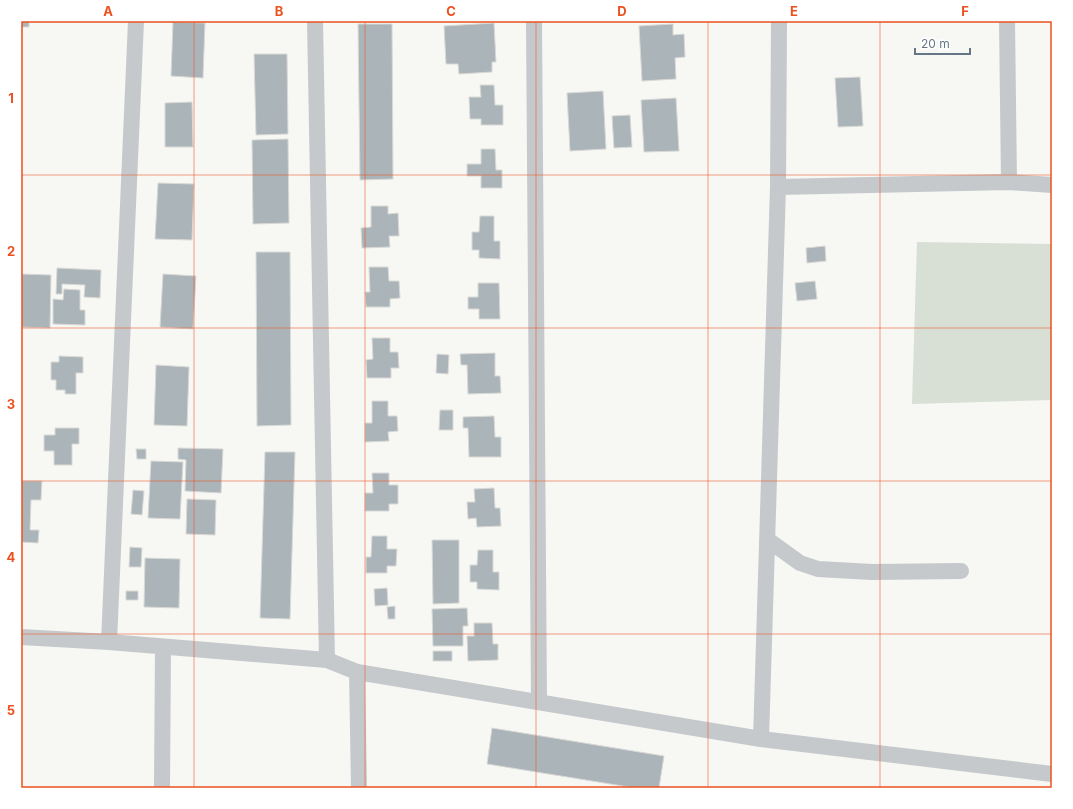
<svg xmlns="http://www.w3.org/2000/svg" width="1073" height="809" viewBox="0 0 1073 809" font-family="Inter,sans-serif">
  <style>
    .green { fill: #d8dfd5 }
    .building { fill: #abb4b9; stroke: #d9d9d6 }
    .lines { fill: none; stroke-linecap: round; stroke-linejoin: round }
    .minor { stroke: #c5c9cc; stroke-width: 16 }
    .grid { fill: none; stroke: #ec511f; stroke-width: 1; stroke-opacity: 0.55 }
    .neatline { fill: none; stroke: #ec511f; stroke-width: 1.5 }
    .grid-label { font-size: 13px; text-anchor: middle; font-weight: bold; fill: #ec511f }
  </style>
  <rect width="100%" height="100%" fill="#f7f7f4"/>
  <!-- green -->
  <path class="green" d="M917,242L1052,244V400L912,404Z"/>
  <!-- building -->
  <path class="building" d="M21,21H29V27H21Z
    M173,22L205,23L203,78L171,76Z
    M494,23L496,62H492V72L459,74L458,64H446L444,26Z
    M358,24H392L393,179L360,180Z
    M673,24V35L684,34L685,57L675,58L676,79L642,81L639,26Z
    M254,54H287L288,134L256,135Z
    M860,77L863,126L838,127L835,78Z
    M480,85H494L495,105H503V125H481V119H470L469,97H481Z
    M603,91L606,149L570,151L567,93Z
    M676,98L679,151L644,152L641,100Z
    M192,102L193,147H165V103Z
    M630,115L632,147L614,148L612,116Z
    M288,139L289,223L253,224L252,140Z
    M481,149H495L496,170H502V188H481V176H467V164H481Z
    M158,183L194,184L192,240L155,239Z
    M371,206H388V214L398,213L399,236H389L390,247L362,248L361,228L371,227Z
    M480,216H494V241H500V259L479,258V250H472V232H479Z
    M825,246L826,261L807,263L806,248Z
    M256,252H290L291,425L257,426Z
    M369,267H388L389,281H399L400,298L390,299V307H366L365,292H370Z
    M57,268L101,270L100,298L84,297L85,285L62,284V294H56Z
    M21,274L51,275L50,328L21,327Z
    M163,274L196,276L193,329L160,327Z
    M815,281L817,299L797,301L795,283Z
    M478,283H499L500,319H479V309H468V297H478Z
    M64,289L80,290V310H85V325L53,324V299L63,300Z
    M372,338H390V352H398L399,368H391V378H367L366,360L373,359Z
    M495,353V376H500L501,393L468,394L467,365H461L460,354Z
    M437,354L449,355L448,374L436,373Z
    M59,356L83,357V373H76V394H65V390H56V380H51V362H59Z
    M156,365L189,367L187,426L154,425Z
    M372,401H388V416H397L398,431L388,432L389,441L365,442V423H372Z
    M440,410H453V430H439Z
    M494,416L495,437H501V457H469L468,428H463V417Z
    M55,428H79V444H72V465H54V451H44V435H55Z
    M178,448L223,449L221,493L185,491L186,460L178,459Z
    M136,449H146V459H137Z
    M265,452H295L290,619L260,618Z
    M151,461L183,462L180,519L148,518Z
    M372,473H389V485H398V504H389V511H365V493H373Z
    M21,481H42L41,500H31L30,530H39L38,543L21,542Z
    M494,488L495,508H500L501,526L477,527L476,518L468,519L467,502H475L474,489Z
    M133,490L144,491L142,515L131,514Z
    M187,499L216,500L215,535L186,534Z
    M372,536H387V549H397L396,566H387V573H366V557H371Z
    M432,540H459V603L433,604Z
    M130,547L142,548L141,567H129Z
    M478,550H493V572H499V590L477,589V582H470V565H477Z
    M145,558L180,559L179,608L144,607Z
    M387,588L388,605L375,606L374,589Z
    M126,591H138V600H126Z
    M395,606V619H388L387,607Z
    M467,608L468,626H463V646H433L432,609Z
    M474,623H492L493,644H498V660L468,661L467,636H474Z
    M433,651H452V661H433Z
    M492,728L664,756L659,788H635L487,764Z"/>
  <g class="lines">
    <!-- minor -->
    <path class="minor" d="M315,21L327,660
      M534,21L539,701
      M1007,21L1009,182
      M778,187L1009,182L1052,185
      M768,540L800,563L818,569L872,572L961,571
      M21,637L109,642L327,660L357,672L761,739L1052,774
      M109,642L136,21
      M357,672L359,788
      M761,739L778,187L779,21
      M162,788L163,648"/>
  </g>
  <!-- grid -->
  <path class="grid" d="M194,21V788M365,21V788M536,21V788M708,21V788M880,21V788M21,175H1052M21,328H1052M21,481H1052M21,634H1052"/>
  <!-- border -->
  <rect width="1073" height="809" fill="none" stroke="#ffffff" stroke-width="44"/>
  <!-- scale -->
  <path d="M915 48v6h55v-6" fill="none" stroke="#657786" stroke-width="2"/>
  <text x="921" y="48" font-size="12" fill="#657786" stroke="#ffffff" stroke-width="3" paint-order="stroke">20 m</text>
  <rect x="22" y="22" width="1029" height="765" class="neatline"/>
  <g class="grid-label">
    <text x="108" y="16">A</text>
    <text x="279" y="16">B</text>
    <text x="451" y="16">C</text>
    <text x="622" y="16">D</text>
    <text x="794" y="16">E</text>
    <text x="965" y="16">F</text>
    <text x="11" y="103">1</text>
    <text x="11" y="256">2</text>
    <text x="11" y="409">3</text>
    <text x="11" y="562">4</text>
    <text x="11" y="715">5</text>
  </g>
</svg>
